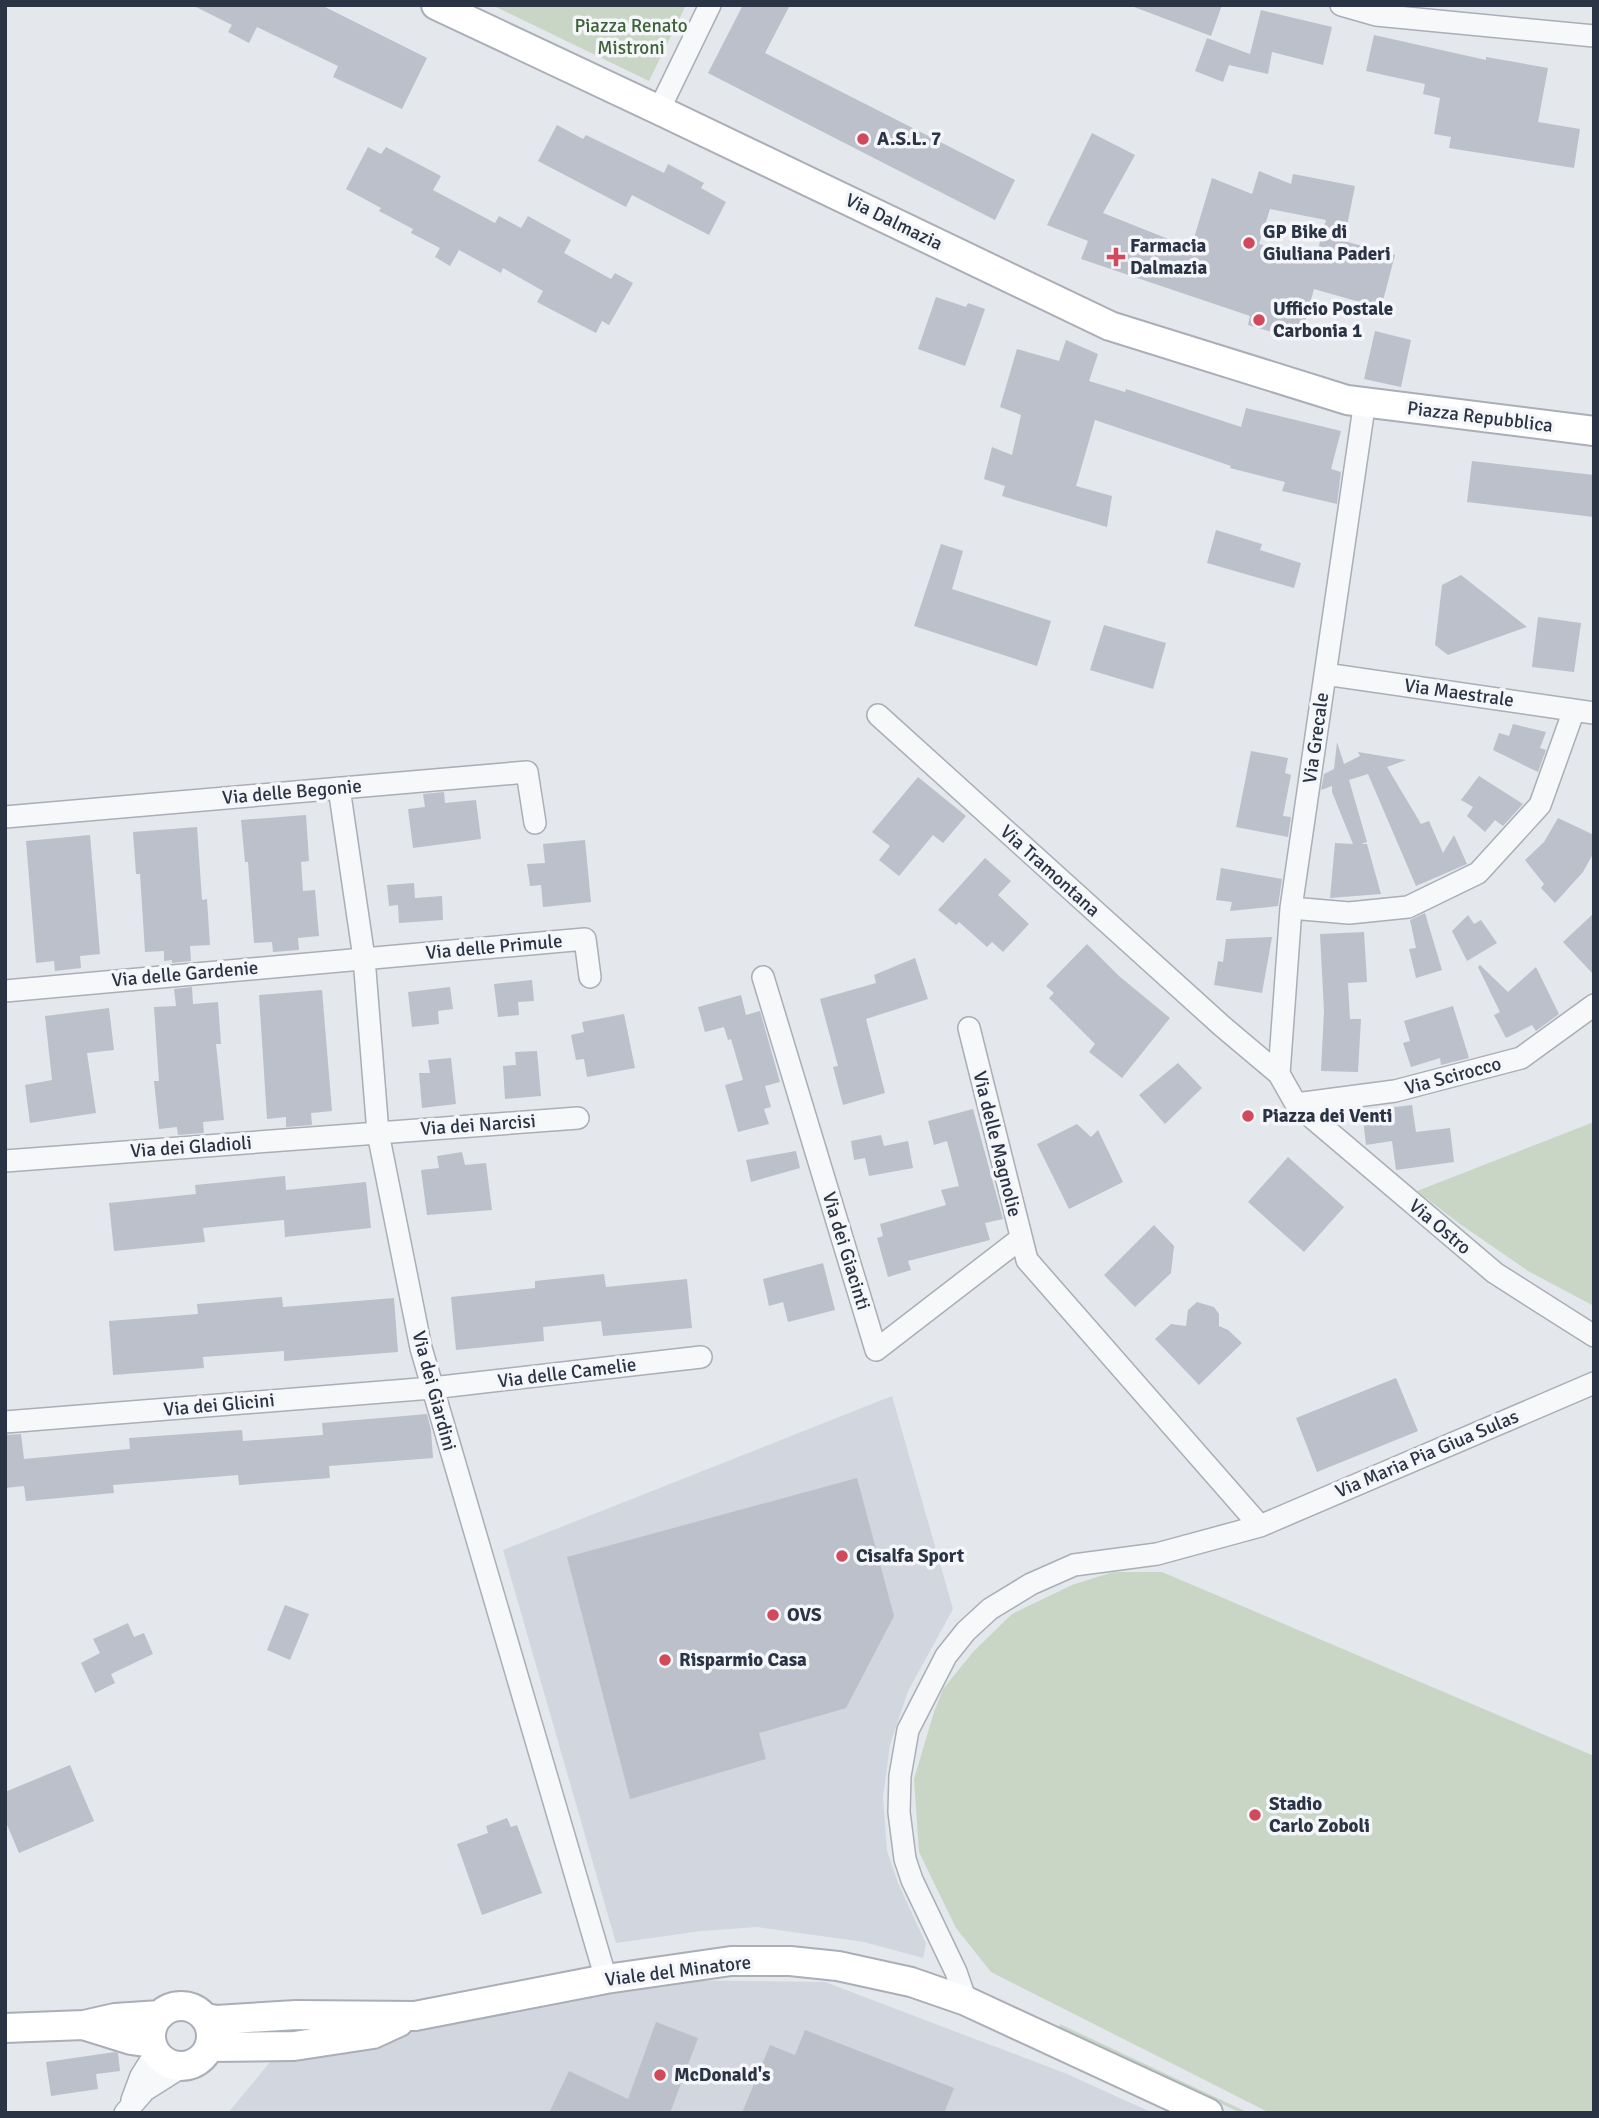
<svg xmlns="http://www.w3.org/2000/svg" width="1599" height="2118" viewBox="0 0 1599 2118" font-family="Signika,sans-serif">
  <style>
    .built { fill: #d2d6de }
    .green { fill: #c9d6c5 }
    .building { fill: #bbc0ca; fill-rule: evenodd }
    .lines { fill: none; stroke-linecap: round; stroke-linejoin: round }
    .street-casing { stroke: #a9aeb7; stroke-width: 24 }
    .secondary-casing { stroke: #a9aeb7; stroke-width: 32 }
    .street { stroke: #f7f8fa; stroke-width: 21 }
    .secondary { stroke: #fff; stroke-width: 28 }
    .poi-dot { fill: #d1495b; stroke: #f4f6f9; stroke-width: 2.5 }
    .labels { text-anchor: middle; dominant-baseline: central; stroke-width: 7; stroke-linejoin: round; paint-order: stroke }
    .park-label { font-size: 19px; fill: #3f6138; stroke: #f4f6f9 }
    .poi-label { font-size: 19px; font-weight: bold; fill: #2b3445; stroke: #f4f6f9; text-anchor: start }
    .street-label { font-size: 19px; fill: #2b3445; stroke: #f4f6f9 }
  </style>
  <rect width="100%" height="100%" fill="#e4e7ec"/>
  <!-- built -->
  <path class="built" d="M892,1396L953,1609L908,1691L890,1745L883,1797L887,1851L898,1883L926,1944L923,1958L864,1942L757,1927L701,1931L616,1943L503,1550Z
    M660,1980L825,1982L1067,2074L1153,2113H228L270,2062Z"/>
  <!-- green -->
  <path class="green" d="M492,5H686L649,81Z
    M1594,1122V1306L1528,1271L1460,1224L1417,1191Z
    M1113,1572H1162L1594,1756V2113H1270L991,1972L956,1928L919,1852L914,1779L934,1712L943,1689L973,1652L1012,1614L1072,1585Z
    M1060,2024L1249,2113H1241L1059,2027Z"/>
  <!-- building -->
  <path class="building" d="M192,5H321L427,58L402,109L333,77L338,66L257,27L249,43L228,32L232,25Z
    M743,5H790L765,53L1015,180L995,220L708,73Z
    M1134,5H1222L1211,36L1134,7Z
    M1261,10L1332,27L1323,65L1272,52L1268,74L1229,65L1223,82L1195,71L1207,38L1250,54Z
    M1374,35L1486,60V57L1548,68L1538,122L1580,129L1574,168L1449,148L1451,137L1434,134L1440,98L1423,94L1425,84L1366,71Z
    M557,125L583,139L586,135L664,173L668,164L704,183L701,188L726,202L709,235L632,195L626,207L538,161Z
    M1092,133L1135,155L1103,213L1191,248L1212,178L1252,194L1259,171L1291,184L1293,174L1355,186L1344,241L1395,255L1381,308L1314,289L1300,340L1248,325L1250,316L1081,259L1088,241L1047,225ZM1270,209L1326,220L1315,260L1259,244Z
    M368,147L381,154L386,147L441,176L433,190L495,223L499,216L521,228L528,216L571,240L564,253L611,279L615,273L633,283L609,325L602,321L596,333L537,302L543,291L503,268L501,273L459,250L450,266L435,257L440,248L411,233L413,229L379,211L381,208L346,189Z
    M936,297L966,307L968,303L985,309L965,366L918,349Z
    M1375,331L1411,340L1401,387L1364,379Z
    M1066,340L1098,354L1089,381L1125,392L1126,389L1241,427L1246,408L1341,431L1331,469L1341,472L1337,504L1282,491L1285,482L1230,468L1231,466L1095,420L1076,486L1112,496L1107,527L1002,496L1005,486L984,479L992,447L1012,455L1021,415L1000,407L1017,349L1059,361Z
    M1472,461L1594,475V517L1467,502Z
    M1216,530L1262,544L1260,550L1301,563L1294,588L1207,563Z
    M941,544L963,551L952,589L1051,621L1037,666L914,626Z
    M1461,575L1527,627L1448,655L1435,645L1442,585Z
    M1538,617L1581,623L1574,672L1532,667Z
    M1104,625L1166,643L1153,689L1090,670Z
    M1513,724L1546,732L1540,748L1546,750L1538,772L1493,750L1499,733L1509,736Z
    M1337,742L1344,764L1360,756L1358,752L1406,760L1387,767L1421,824L1429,821L1443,853L1454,835L1467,864L1416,886L1368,774L1349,780L1367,842L1361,844H1367L1381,894L1330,898L1335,843L1353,844L1332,792V786L1321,790L1324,774L1334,769Z
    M1251,751L1288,758L1285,773L1291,775L1283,816L1291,817L1288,837L1236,827Z
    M1479,776L1523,804L1503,826L1495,820L1485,832L1467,816L1473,807L1461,800Z
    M918,777L966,816L943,843L933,835L899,876L879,860L890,846L872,832Z
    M444,792L445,803L476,800L481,839L413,848L408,809L425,807L423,794Z
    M306,815L309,861L301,862L303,891L315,890L319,936L298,938L299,950L273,952L272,942L254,943L248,862H245L241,820Z
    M1558,818L1594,835V852L1583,872L1555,903L1541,888L1544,884L1525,860L1544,842Z
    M197,827L202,900L207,899L210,945L190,946L191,961L172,963V960L164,961V951L145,952L140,874H136L133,832Z
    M90,835L100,954L80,956L81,968L55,971L54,961L36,963L26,841Z
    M585,840L591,902L543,907L541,885L530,886L527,864L545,863L543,844Z
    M985,858L1011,881L998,895L1029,924L1003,952L992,942L987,947L959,922L956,925L938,910Z
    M1221,868L1282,879L1278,906L1230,911L1232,902L1216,900Z
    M414,883L415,898L442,896L443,920L399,923L398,905L389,906L387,885Z
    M1425,913L1442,970L1416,978L1409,949L1416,948L1410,920Z
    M1594,913V975L1563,942Z
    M1468,915L1474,924L1481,920L1497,943L1467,961L1452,931Z
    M1364,932L1367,982L1348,983L1350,1019H1361L1358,1072L1321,1071L1324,1011L1320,934Z
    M1272,937L1262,993L1214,985L1218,961L1223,962L1226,939Z
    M1087,944L1119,976L1170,1018L1122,1078L1089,1052L1095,1044L1049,998L1054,993L1046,986Z
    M915,958L928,999L866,1019L885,1093L843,1105L833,1067L838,1066L820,999L876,983L874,975Z
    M1480,965L1508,992L1536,967L1559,1014L1536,1031L1532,1025L1506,1038L1494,1015L1500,1012L1478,967Z
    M532,980L534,1001L518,1002L519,1015L498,1017L494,984Z
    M192,987L193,1004L218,1002L221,1044H216L224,1120L203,1122L204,1133L178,1135L177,1127L159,1129L154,1081H159L154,1007L176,1006L174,989Z
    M450,987L453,1009L438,1011L439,1024L412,1027L408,992Z
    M322,990L332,1111L311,1113L312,1125L286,1127V1117L267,1119L259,995Z
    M741,995L746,1015L760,1011L780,1082L765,1086L771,1107L764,1109L769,1124L738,1132L725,1085L743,1080L731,1039L728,1040L724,1027L705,1032L698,1007Z
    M1453,1006L1469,1058L1441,1065L1440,1058L1411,1067L1403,1043L1410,1041L1404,1021Z
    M109,1008L114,1050L87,1053L96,1113L30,1123L25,1085L52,1080L45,1016Z
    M624,1014L635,1068L587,1077L584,1059L576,1060L571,1035L584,1032L582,1022Z
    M537,1051L541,1096L505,1099L503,1066L516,1065L515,1052Z
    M451,1058L456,1104L422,1108L419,1073H430L428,1060Z
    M1178,1063L1202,1088L1165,1124L1139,1095Z
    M1412,1105L1416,1132L1450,1128L1454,1162L1396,1170L1392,1141L1366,1145L1362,1111Z
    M973,1109L1003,1219L985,1223L990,1240L908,1261L911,1270L888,1277L877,1238L883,1236L880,1224L946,1205L941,1190L959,1186L947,1141L934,1145L928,1121Z
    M1077,1124L1091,1137L1098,1130L1123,1182L1069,1209L1037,1144Z
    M881,1135L884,1146L908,1141L913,1168L869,1176L865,1158L854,1160L851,1141Z
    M796,1151L800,1168L751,1182L746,1160Z
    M462,1152L465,1165L486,1163L492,1210L427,1215L421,1170L439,1168L437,1156Z
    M1288,1157L1344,1207L1304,1252L1248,1202Z
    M285,1176L286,1190L366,1182L371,1228L285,1237L284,1220L203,1228L205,1242L114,1251L109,1203L196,1194L195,1185Z
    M1154,1225L1174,1246L1171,1273L1135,1307L1104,1275Z
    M823,1263L835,1310L788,1322L783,1302L769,1306L763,1279Z
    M604,1274L606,1287L687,1279L692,1328L603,1336L601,1321L543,1327L544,1341L456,1350L451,1297L535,1288V1281Z
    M282,1297L283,1307L394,1298L398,1352L284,1361V1351L203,1357L204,1368L113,1375L109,1321L198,1314L197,1304Z
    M1197,1302L1214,1307L1219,1314V1326L1228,1330L1242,1343L1199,1385L1155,1339L1171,1324L1186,1326L1188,1310Z
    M1396,1378L1418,1431L1317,1472L1296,1418Z
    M427,1414L431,1430L433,1458L329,1466L330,1478L239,1485L238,1475L113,1485L114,1493L26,1501L24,1486L5,1488V1435L21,1434L24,1459L130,1449L129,1438L242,1430L243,1441L323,1435L322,1423Z
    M857,1478L894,1616L846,1708L759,1733L766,1759L630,1799L567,1557Z
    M285,1605L309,1614L290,1660L267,1650Z
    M128,1623L134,1637L144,1633L153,1654L111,1674L115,1683L95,1693L81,1663L100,1653L93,1639Z
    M70,1765L94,1821L19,1853L5,1820V1792Z
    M507,1818L511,1827L517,1825L542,1893L482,1915L457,1844L488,1833L486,1826Z
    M656,2022L698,2038L670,2113H549L569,2071L628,2099Z
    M805,2030L954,2088L944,2113H742L770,2045L795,2055Z
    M115,2052L118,2053L120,2071L96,2074L98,2089L51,2096L46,2062Z"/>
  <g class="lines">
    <defs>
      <path id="street" d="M1341,5L1376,15L1594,36
        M659,110L710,5
        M1325,674L1594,713
        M878,715L1222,1026L1279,1074L1296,1104L1495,1273L1594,1336
        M339,788L364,958L378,1133L421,1348L606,1979
        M5,817L527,772L535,823
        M1291,908L1349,913L1408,907L1478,873L1540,805L1574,710
        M763,977L876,1350L1020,1239
        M5,991L585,939L590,977
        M969,1028L1027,1260L1260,1526
        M1279,1074L1291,908L1363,414L1367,404
        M1296,1104L1395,1091L1521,1058L1594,1005
        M5,1161L578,1118
        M5,1422L432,1388L701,1357
        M966,2001L956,1972L912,1880L905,1859L899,1812L900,1776L908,1730L946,1656L966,1631L990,1609L1031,1584L1074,1565L1157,1554L1260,1526L1594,1383
        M132,2100L141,2076L156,2052
        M125,2113L145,2090L183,2066"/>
      <path id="secondary" d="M436,5L659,110L1110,326L1347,400L1594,431
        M151 2036a30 30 0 1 1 60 0a30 30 0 1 1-60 0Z
        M206,2018L216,2020L296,2015L415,2016L606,1979L731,1961H790L838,1966L911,1982L966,2001L1208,2113
        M86,2026L131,2040L152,2043
        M5,2028L84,2025L115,2018L160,2015
        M209,2047L294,2046L373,2034L399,2022"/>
    </defs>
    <!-- street casing -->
    <use href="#street" class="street-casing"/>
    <!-- secondary casing -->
    <use href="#secondary" class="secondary-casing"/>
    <!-- street -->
    <use href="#street" class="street"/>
    <!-- secondary -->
    <use href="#secondary" class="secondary"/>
  </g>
  <!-- markers -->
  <g class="poi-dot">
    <circle cx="863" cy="139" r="7"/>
    <circle cx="1249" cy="243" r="7"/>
    <path d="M1112.5 246.5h7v7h7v7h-7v7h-7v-7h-7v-7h7z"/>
    <circle cx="1259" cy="320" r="7"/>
    <circle cx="1248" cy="1116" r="7"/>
    <circle cx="842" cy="1556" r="7"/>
    <circle cx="773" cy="1615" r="7"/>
    <circle cx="665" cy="1660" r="7"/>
    <circle cx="1255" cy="1815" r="7"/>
    <circle cx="660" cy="2075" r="7"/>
  </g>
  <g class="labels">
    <!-- park labels -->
    <g class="park-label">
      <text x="631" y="26">Piazza Renato<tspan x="631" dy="22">Mistroni</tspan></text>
    </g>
    <!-- poi labels -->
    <g class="poi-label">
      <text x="877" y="139">A.S.L. 7</text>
      <text x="1263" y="232">GP Bike di<tspan x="1263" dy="22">Giuliana Paderi</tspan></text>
      <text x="1130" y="246">Farmacia<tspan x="1130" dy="22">Dalmazia</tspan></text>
      <text x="1273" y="309">Ufficio Postale<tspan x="1273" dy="22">Carbonia 1</tspan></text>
      <text x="1262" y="1116">Piazza dei Venti</text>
      <text x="856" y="1556">Cisalfa Sport</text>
      <text x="787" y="1615">OVS</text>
      <text x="679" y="1660">Risparmio Casa</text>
      <text x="1269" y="1804">Stadio<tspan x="1269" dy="22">Carlo Zoboli</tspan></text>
      <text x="674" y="2075">McDonald's</text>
    </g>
    <!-- street labels -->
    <g class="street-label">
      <text transform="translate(894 222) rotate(26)">Via Dalmazia</text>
      <text transform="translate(1480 417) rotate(7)">Piazza Repubblica</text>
      <text transform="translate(1459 693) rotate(8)">Via Maestrale</text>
      <text transform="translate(1316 738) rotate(-82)">Via Grecale</text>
      <text transform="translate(292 792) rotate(-5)">Via delle Begonie</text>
      <text transform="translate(1050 871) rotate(42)">Via Tramontana</text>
      <text transform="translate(494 947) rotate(-5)">Via delle Primule</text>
      <text transform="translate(185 974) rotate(-5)">Via delle Gardenie</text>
      <text transform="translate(1453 1076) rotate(-15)">Via Scirocco</text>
      <text transform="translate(478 1125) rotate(-4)">Via dei Narcisi</text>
      <text transform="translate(997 1144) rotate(76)">Via delle Magnolie</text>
      <text transform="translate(191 1147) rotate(-4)">Via dei Gladioli</text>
      <text transform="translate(1440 1227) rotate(40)">Via Ostro</text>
      <text transform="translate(846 1251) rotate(73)">Via dei Giacinti</text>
      <text transform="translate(567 1373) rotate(-7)">Via delle Camelie</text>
      <text transform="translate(434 1391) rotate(75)">Via dei Giardini</text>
      <text transform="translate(219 1405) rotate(-5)">Via dei Glicini</text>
      <text transform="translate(1427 1454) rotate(-23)">Via Maria Pia Giua Sulas</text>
      <text transform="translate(678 1971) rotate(-7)">Viale del Minatore</text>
    </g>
  </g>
  <!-- border -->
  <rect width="1599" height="2118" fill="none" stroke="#2b3445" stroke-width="14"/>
</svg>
